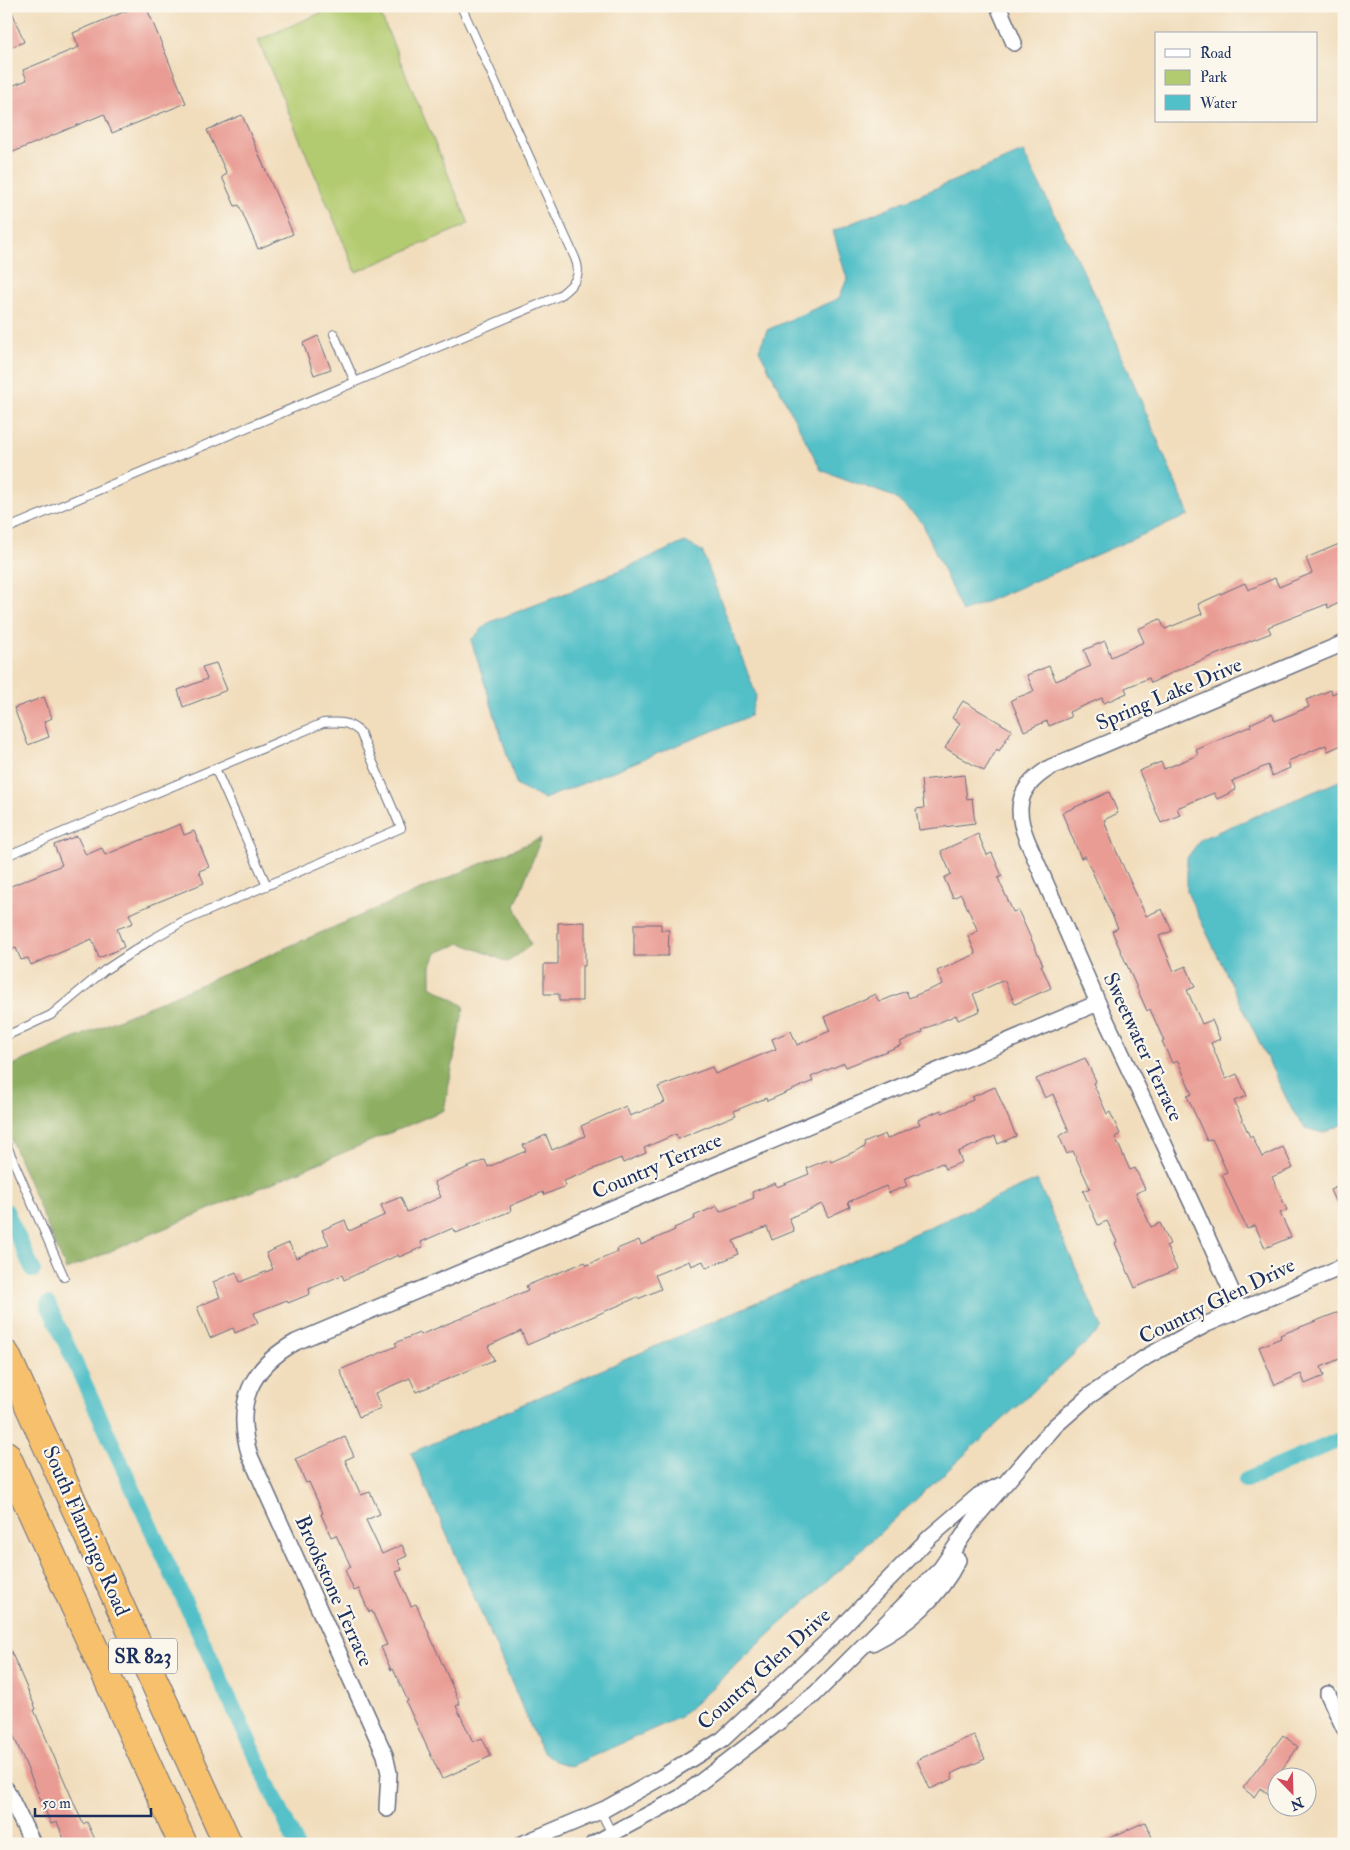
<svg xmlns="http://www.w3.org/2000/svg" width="1350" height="1850" viewBox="0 0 1350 1850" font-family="'IM FELL Double Pica',serif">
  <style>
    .green { fill: #b3cb70; stroke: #677d67 }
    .forest { fill: #8eaf62; stroke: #546f60 }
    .water { fill: #52c0c8; stroke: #367893 }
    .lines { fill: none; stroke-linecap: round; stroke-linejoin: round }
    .canal { stroke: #52c0c8; stroke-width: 16 }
    .building { fill: #e99c94 }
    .lane-casing { stroke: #666c7f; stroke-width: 10 }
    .street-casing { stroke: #666c7f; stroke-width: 18 }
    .highway-casing { stroke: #666c7f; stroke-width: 30 }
    .lane { stroke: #fff; stroke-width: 8 }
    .street { stroke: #fff; stroke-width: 15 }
    .highway { stroke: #f7c06c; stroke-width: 28 }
    .labels { text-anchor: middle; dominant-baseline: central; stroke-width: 4.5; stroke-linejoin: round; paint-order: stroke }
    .shield { fill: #fbf7ec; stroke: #5e6b89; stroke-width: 1 }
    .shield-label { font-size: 20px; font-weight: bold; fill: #1b2f5e }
    .street-label { font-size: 21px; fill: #1b2f5e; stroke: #fbf7ec }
  </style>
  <rect width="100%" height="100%" fill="#fbf7ec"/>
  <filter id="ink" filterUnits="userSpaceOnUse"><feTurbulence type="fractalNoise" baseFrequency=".02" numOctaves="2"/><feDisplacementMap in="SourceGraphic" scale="10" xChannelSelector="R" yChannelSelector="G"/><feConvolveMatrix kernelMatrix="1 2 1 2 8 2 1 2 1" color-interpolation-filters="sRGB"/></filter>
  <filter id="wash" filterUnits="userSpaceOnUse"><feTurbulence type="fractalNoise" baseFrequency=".0096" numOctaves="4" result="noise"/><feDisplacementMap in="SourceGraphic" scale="20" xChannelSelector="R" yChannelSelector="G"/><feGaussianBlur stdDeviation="1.12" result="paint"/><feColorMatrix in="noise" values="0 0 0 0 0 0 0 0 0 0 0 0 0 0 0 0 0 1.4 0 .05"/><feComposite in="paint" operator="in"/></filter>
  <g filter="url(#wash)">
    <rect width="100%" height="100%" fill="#f1ddbc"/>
    <!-- green -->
    <path class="green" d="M337,6H377L469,224L356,272L258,40Z"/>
    <!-- forest -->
    <path class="forest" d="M541,838L515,906L531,945L508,962L461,943L436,953L431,966V986L464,1006L444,1110L66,1270L6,1128V1068Z"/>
    <!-- water -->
    <path class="water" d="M1023,152L1105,315L1189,515L962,612L922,522L894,497L821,470L759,350L767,330L839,298L847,279L833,231Z
      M685,542L702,551L756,695L750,716L544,799L517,786L471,640L488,623L577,589Z
      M1344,779V1124L1323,1133L1305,1128L1292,1110L1187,892V858L1201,839Z
      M1037,1180L1102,1328L680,1717L571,1766L555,1761L541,1750L411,1453Z"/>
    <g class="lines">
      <!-- canal -->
      <path class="canal" d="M6,1211L33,1270
        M48,1304L296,1844
        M1246,1480L1344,1438"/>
    </g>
    <g id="blocks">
      <!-- building -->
      <path class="building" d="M6,6H10L24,42L6,49Z
        M138,6H146L186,103L112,133L104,114L6,155V88L27,80L23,70L79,47L73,33Z
        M242,115L293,234L258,249L239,205L235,206L222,177L227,174L207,130Z
        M318,336L331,369L314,375L303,343Z
        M1344,542V601L1328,608L1327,604L1268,627L1271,633L1182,668L1151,683L1149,678L1125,688L1127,693L1104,703L1102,698L1069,712L1071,717L1049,726L1047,721L1024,731L1011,700L1034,691L1027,675L1049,666L1056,681L1091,666L1084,650L1105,641L1111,657L1144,642L1138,629L1160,619L1165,629L1202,614L1198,604L1245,583L1248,590L1275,578L1279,587L1312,573L1306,558Z
        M216,663L227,690L183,707L178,690L207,679L202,667Z
        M1344,689V744L1328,751L1326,745L1288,761L1290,768L1272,776L1268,765L1232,781L1236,790L1217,799L1214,793L1177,808L1180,815L1161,823L1139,771L1161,762L1164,769L1198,755L1196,750L1251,726L1250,724L1272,714L1275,721L1309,707L1306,700L1331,690L1332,694Z
        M44,697L52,718L44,722L49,737L28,745L14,708Z
        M963,701L1012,730L999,751L997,749L984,771L945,748L960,723L952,718Z
        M964,775L967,799L972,798L975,823L919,830L916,809L924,808L921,780Z
        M1109,792L1118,813L1104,820L1113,844L1146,916L1162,909L1172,931L1159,936L1174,971L1186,966L1195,987L1187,990L1202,1024L1212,1020L1220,1039L1211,1043L1226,1079L1237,1074L1247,1096L1234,1101L1250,1137L1252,1136L1262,1157L1283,1147L1293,1168L1272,1177L1287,1210L1280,1213L1291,1237L1265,1248L1255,1225L1247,1229L1231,1195L1222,1174L1227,1172L1212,1139L1207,1141L1187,1096L1192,1094L1178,1061L1172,1063L1162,1041H1164L1150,1009L1147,1011L1112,931L1118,928L1085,856L1081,858L1062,813Z
        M180,824L184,835L194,831L209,867L199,871L204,883L129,914L133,923L117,929L124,947L99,958L92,939L31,965L28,958L21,960L16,948L6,952V888L62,865L54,845L77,836L86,855L102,848L105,855Z
        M978,834L987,855L992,853L1002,876L998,878L1013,912L1018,910L1043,965H1041L1051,988L1015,1004L1004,980L973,994L980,1011L958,1020L956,1015L922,1030L923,1032L900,1042L902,1045L846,1067L844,1063L811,1077L813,1081L767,1101L766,1098L734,1111L736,1115L678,1139L676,1134L644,1148L646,1153L623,1163L621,1158L564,1181L566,1186L544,1195L543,1192L510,1206L511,1211L456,1233L453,1228L421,1242L423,1247L399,1257L398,1255L344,1280L342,1275L309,1289L310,1294L288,1303L287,1300L254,1313L258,1323L235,1333L233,1328L210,1338L197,1307L220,1297L213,1282L236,1272L240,1282L273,1269L266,1253L289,1243L296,1258L329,1244L322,1230L345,1220L349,1231L385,1215L381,1205L401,1197L407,1212L441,1197L434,1182L485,1160L488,1167L526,1151L523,1145L546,1135L552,1150L585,1136L581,1126L626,1106L630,1116L665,1102L658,1087L712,1067L715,1074L776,1049L772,1039L791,1031L797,1045L830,1031L824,1017L858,1002L875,994L879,1002L906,991L909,998L943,984L937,971L976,954L968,936L978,931L961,894L953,898L944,878L951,874L941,851Z
        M585,922V966H582V1001H559V994H544V964H558V923Z
        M634,924H661V930H669L668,956H634Z
        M1085,1058L1096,1081L1093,1083L1107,1114L1110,1112L1120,1134L1115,1137L1130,1170L1135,1168L1145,1189L1136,1193L1151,1227L1160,1223L1170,1244L1166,1246L1177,1269L1135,1288L1115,1243L1117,1242L1107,1221L1098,1225L1083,1191L1090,1188L1073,1151L1067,1154L1059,1136L1069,1131L1053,1094L1045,1098L1036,1079Z
        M995,1087L1016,1136L998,1144L995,1136L958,1152L962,1162L945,1169L942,1163L904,1179L907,1186L889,1193L886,1186L848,1202L850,1207L828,1217L822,1204L789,1218L794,1231L772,1240L767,1227L733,1241L739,1254L706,1268L703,1261L691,1266L689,1261L655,1275L661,1289L638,1299V1297L527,1345L521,1331L488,1346L494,1360L416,1392L410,1378L375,1393L381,1408L359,1417L340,1370L397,1346L395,1343L419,1333L420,1335L508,1299L528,1290L526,1286L550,1276L585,1262L587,1265L618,1252L617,1249L639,1240L641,1245L675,1230L674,1228L695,1219L694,1216L717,1206L720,1212L754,1198L752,1192L775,1183L777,1187L809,1174L807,1168L830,1159L831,1162L865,1147L864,1143L885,1134L887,1139L920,1124L918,1120L941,1110L942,1113L973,1100L972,1097Z
        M1344,1184V1221L1330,1190Z
        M1344,1310V1357L1321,1367L1324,1376L1305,1384L1301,1374L1275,1385L1259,1347L1281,1338L1280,1335Z
        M345,1437L354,1456L345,1460L361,1495L370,1492L380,1514L366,1520L382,1554L402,1545L407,1556L398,1560L402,1570L396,1572L411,1606L416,1604L460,1704L456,1706L473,1742L482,1738L491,1756L442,1779L406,1702L408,1701L393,1669L391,1670L381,1647L387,1645L372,1611L369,1612L359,1589L354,1591L345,1570L351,1567L336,1535L331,1537L321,1514L323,1513L309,1482L306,1483L295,1459Z
        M6,1640L36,1709L34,1710L83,1824L87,1822L97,1844H66L57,1822L51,1824L6,1718Z
        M974,1735L985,1759L951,1774L953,1779L930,1789L917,1760Z
        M1283,1735L1298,1747L1278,1775L1280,1778H1278V1783L1269,1794L1260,1788L1254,1797L1243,1788Z
        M1145,1822L1155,1844H1096Z"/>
    </g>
  </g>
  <g filter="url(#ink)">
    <use href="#blocks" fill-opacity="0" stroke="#666c7f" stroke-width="1"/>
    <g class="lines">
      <defs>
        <path id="lane" d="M334,334L355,382
          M6,529L559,296C574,284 583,277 575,258L461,6
          M215,768L267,886
          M6,856L323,723C340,722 347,721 360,732L401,828L182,922L149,941L105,970L51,1015L6,1036
          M6,1144L64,1277
          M600,1810L617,1844"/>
        <path id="street" d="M998,6L1014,43
          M1240,1310L1195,1210L1098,1003L1027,840C1013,806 1019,786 1051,767L1344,643
          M872,1643C908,1625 940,1596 958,1560
          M1328,1694L1344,1728
          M6,1789L33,1844
          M387,1809L389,1773L385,1755L250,1456C234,1405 249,1368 296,1342L1098,1003
          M522,1844L605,1809L662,1777L723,1739L836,1633L930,1537L979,1495L1001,1485
          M593,1844L681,1797L815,1694L941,1568L976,1517L1055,1426L1089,1396L1146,1357L1207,1324L1344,1266"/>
        <path id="highway" d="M6,1355L228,1844
          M6,1455L183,1844"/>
      </defs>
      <!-- lane casing -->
      <use href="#lane" class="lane-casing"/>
      <!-- street casing -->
      <use href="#street" class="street-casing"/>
      <!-- highway casing -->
      <use href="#highway" class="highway-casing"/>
      <!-- lane -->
      <use href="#lane" class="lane"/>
      <!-- street -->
      <use href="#street" class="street"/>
      <!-- highway -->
      <use href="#highway" class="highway"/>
    </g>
  </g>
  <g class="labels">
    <!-- shield labels -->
    <rect class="shield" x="109" y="1638.5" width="68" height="35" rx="4"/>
    <g class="shield-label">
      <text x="143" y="1656">SR 823</text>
    </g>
    <!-- street labels -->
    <g class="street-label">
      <text transform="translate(1169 694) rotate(-23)">Spring Lake Drive</text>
      <text transform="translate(1143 1047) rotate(65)">Sweetwater Terrace</text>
      <text transform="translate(657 1166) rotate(-23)">Country Terrace</text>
      <text transform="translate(1217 1301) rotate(-26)">Country Glen Drive</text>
      <text transform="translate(86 1531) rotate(66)">South Flamingo Road</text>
      <text transform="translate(334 1591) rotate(66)">Brookstone Terrace</text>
      <text transform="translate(764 1669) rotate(-42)">Country Glen Drive</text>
    </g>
  </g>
  <!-- margin -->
  <rect width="1350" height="1850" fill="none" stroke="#fbf7ec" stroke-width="25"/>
  <!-- legend -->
  <rect x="1155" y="32" width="162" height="90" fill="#fbf7ec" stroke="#a1a7b3"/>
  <rect x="1165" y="49" width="25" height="8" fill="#ffffff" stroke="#a1a7b3"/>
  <text x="1200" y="58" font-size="15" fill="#1b2f5e">Road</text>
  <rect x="1165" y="70" width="25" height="15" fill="#b3cb70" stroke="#a1a7b3"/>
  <text x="1200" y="82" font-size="15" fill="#1b2f5e">Park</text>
  <rect x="1165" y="95" width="25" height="15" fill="#52c0c8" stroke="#a1a7b3"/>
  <text x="1200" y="108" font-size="15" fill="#1b2f5e">Water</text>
  <!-- north arrow -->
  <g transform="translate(1292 1792) rotate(157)"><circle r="24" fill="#fbf7ec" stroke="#a1a7b3"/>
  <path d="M0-4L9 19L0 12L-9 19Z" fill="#d1495b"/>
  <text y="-8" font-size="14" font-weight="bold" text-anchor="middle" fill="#1b2f5e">N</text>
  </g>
  <!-- scale -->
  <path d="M35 1808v8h116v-8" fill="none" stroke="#1b2f5e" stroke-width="2.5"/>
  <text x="42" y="1808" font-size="15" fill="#1b2f5e" stroke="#fbf7ec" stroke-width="4" paint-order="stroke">50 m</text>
</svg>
